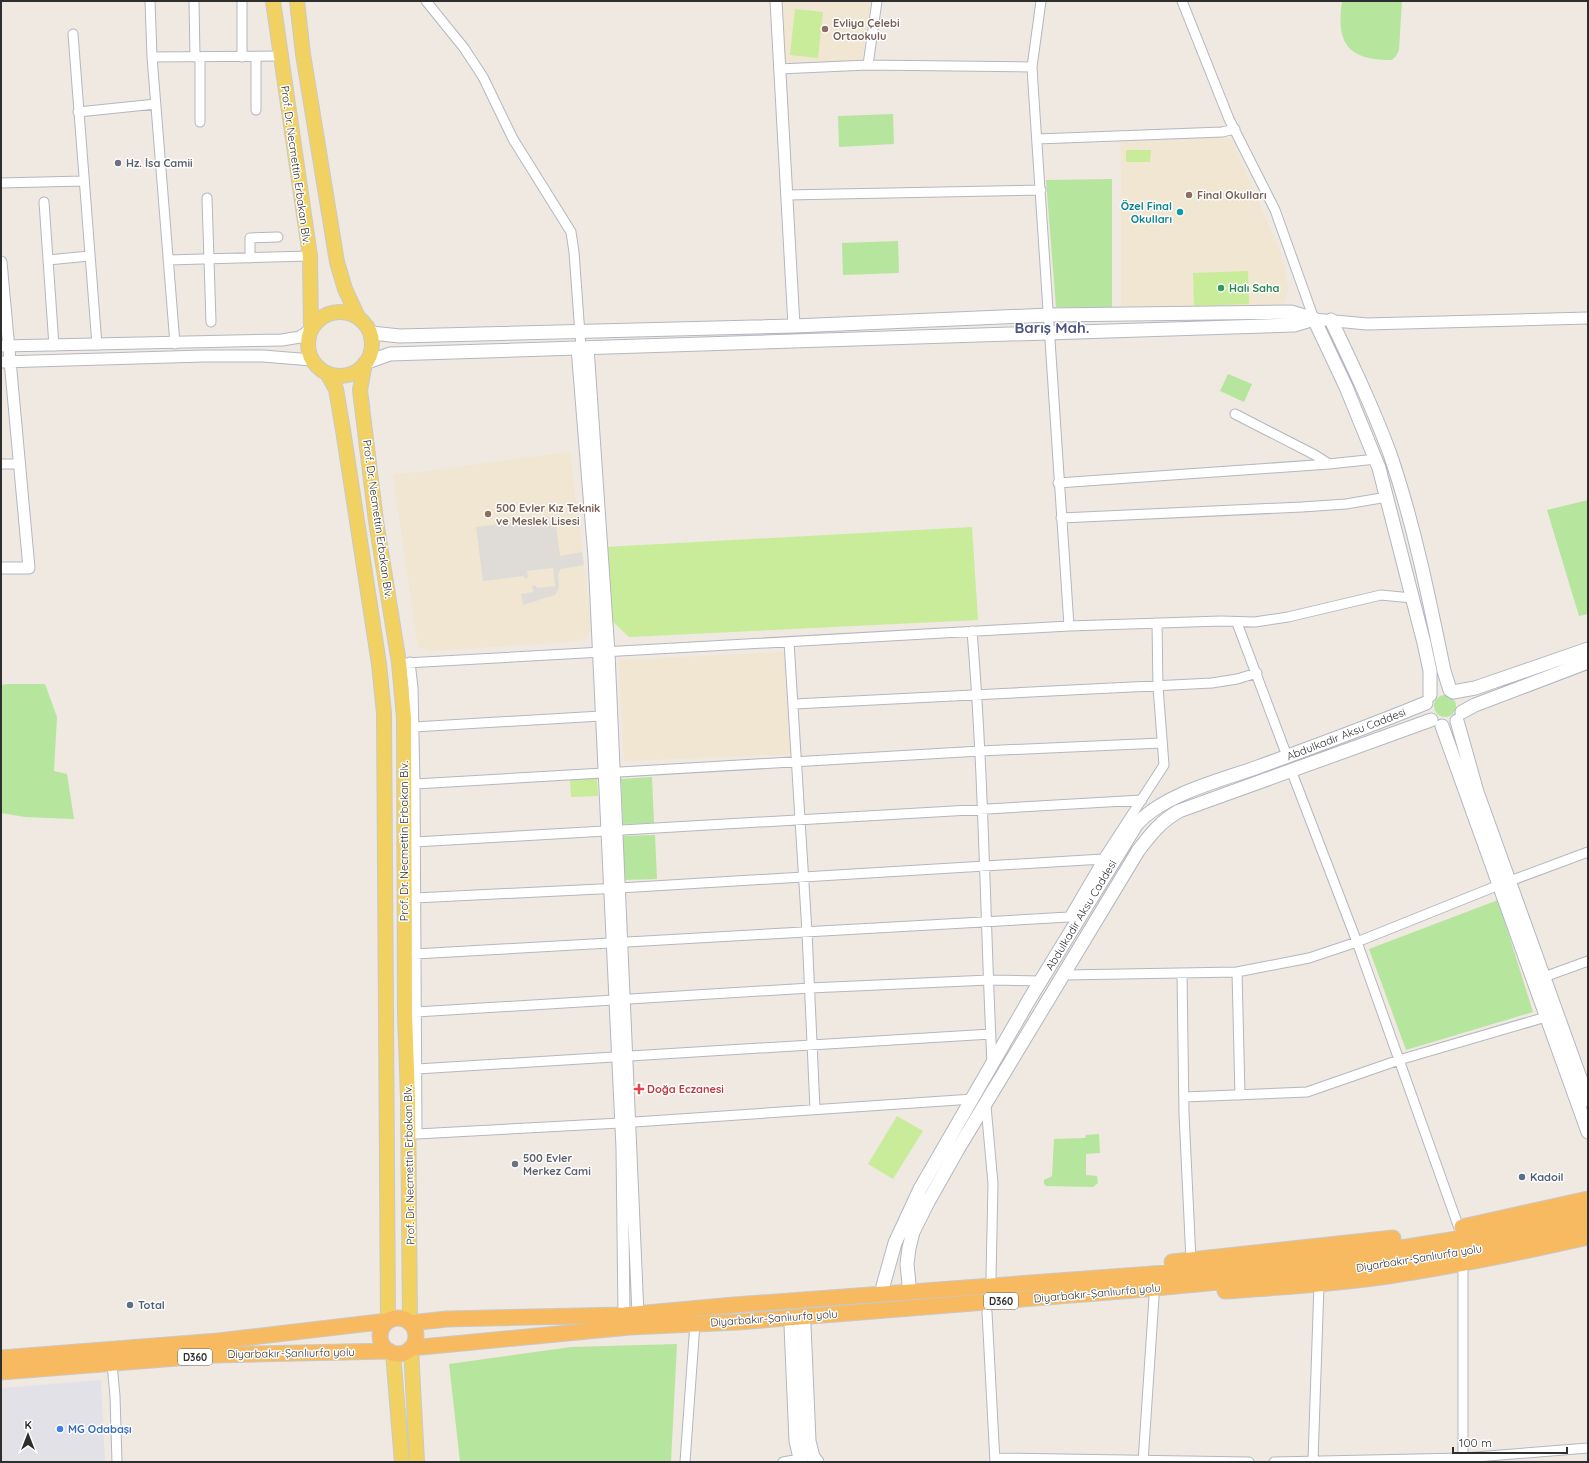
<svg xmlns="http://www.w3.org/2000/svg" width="1589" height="1463" viewBox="0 0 1589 1463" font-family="Quicksand,sans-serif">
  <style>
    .industrial { fill: #e3e1e8 }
    .education { fill: #f0e6d1 }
    .green { fill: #b6e59e }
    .pitch { fill: #c9ec9a }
    .plaza { fill: #dfdcd8 }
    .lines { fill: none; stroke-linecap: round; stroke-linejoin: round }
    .minor-casing { stroke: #b4b7c1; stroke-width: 11 }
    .tertiary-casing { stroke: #b4b7c1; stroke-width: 13 }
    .secondary-casing { stroke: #b4b7c1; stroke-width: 15 }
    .primary-casing { stroke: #c9c9c9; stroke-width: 16 }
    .trunk-casing { stroke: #c9c9c9; stroke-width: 17 }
    .minor { stroke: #fff; stroke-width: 9 }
    .tertiary { stroke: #fff; stroke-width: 11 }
    .secondary { stroke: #fff; stroke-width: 13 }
    .primary { stroke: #f2d163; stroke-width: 14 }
    .trunk { stroke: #f8ba60; stroke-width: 15 }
    .education-dot { fill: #8d6e63; stroke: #fff; stroke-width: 1.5 }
    .worship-dot { fill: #6b7280; stroke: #fff; stroke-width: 1.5 }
    .culture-dot { fill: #0f9aa8; stroke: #fff; stroke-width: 1.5 }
    .leisure-dot { fill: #2e9e5b; stroke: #fff; stroke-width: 1.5 }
    .health-dot { fill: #e0444e; stroke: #fff; stroke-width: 1.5 }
    .service-dot { fill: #5c6f8a; stroke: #fff; stroke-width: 1.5 }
    .shop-dot { fill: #3f7fe0; stroke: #fff; stroke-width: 1.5 }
    .labels { text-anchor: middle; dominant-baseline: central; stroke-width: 3; stroke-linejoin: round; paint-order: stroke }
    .shield { fill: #fff; stroke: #6d6d6d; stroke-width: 1 }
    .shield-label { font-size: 10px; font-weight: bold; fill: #2e2e2e }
    .education-label { font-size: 11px; font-weight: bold; fill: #785e54; stroke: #fff; text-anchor: start }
    .worship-label { font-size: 11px; font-weight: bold; fill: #5b616d; stroke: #fff; text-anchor: start }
    .street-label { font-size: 11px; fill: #2e2e2e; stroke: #fff }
    .culture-label { font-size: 11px; font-weight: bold; fill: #0d838f; stroke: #fff; text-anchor: end }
    .leisure-label { font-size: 11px; font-weight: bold; fill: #27864d; stroke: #fff; text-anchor: start }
    .health-label { font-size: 11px; font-weight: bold; fill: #be3a42; stroke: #fff; text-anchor: start }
    .service-label { font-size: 11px; font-weight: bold; fill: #4e5e75; stroke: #fff; text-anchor: start }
    .shop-label { font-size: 11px; font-weight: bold; fill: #366cbe; stroke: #fff; text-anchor: start }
    .district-label { font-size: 15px; font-weight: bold; fill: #4d5680; stroke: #fff }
  </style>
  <rect width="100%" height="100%" fill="#efe9e1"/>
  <!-- industrial -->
  <path class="industrial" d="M101,1380L105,1462H1V1388Z"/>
  <!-- education -->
  <path class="education" d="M782,1H871L862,58L858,61L785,64Z
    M1225,136L1232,140L1280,251L1286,274L1288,290L1286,299L1281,307L1121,311V140Z
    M570,452L592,631L581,641L432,651L418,647L393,475Z
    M786,652L791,754L624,761L619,660Z"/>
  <!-- green -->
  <path class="green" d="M1342,1H1402L1399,50L1396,56L1392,60C1347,61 1336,42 1342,1Z
    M893,114L894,144L839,147L838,116Z
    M1112,179V308L1056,307L1046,180Z
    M898,241L899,273L843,275L842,243Z
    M1228,374L1252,384L1244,402L1220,391Z
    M1588,500V614L1579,616L1547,510Z
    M8,684H45L57,717L54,771L67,774L74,819L25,817L1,813V685Z
    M1434 706a11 11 0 1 1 22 0a11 11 0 1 1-22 0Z
    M652,777L654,823L623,824L621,779Z
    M655,835L657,879L624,880L622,836Z
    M1498,900L1533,1012L1406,1050L1369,949Z
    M1099,1134L1100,1153L1086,1154V1175L1097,1176L1098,1183L1093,1187L1046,1186L1044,1184V1180L1052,1176L1054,1139L1085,1138L1086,1135Z
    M677,1344L671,1462H460L449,1364L571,1347Z"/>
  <!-- pitch -->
  <path class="pitch" d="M795,9L823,12L818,58L790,55Z
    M1126,150H1151L1150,162H1126Z
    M1248,271L1249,304L1194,306L1193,273Z
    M972,527L978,620L629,637L611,620L605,547Z
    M597,778L598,796L571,797L570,779Z
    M897,1116L923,1131L893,1179L868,1164Z"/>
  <!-- plaza -->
  <path class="plaza" d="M555,517L560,556L582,552L584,565L561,569L558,573L559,588L555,595L523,605L521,594L533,592L532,586L536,585L537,588L555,586L553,568L527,571L528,578L525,579L524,576L483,581L476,527Z"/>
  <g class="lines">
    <defs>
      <path id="minor" d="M150,1L152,57L175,344
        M194,1L195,57
        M242,1V57
        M426,1L464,48L483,77L513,139L571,232L574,252L581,348
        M1041,1L1032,67L1033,84L1069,626
        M1182,1L1229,119L1275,210L1314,319
        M73,34L97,345
        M152,57L280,56
        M256,57V110
        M868,65L877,1
        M779,69L868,65L1032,67
        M78,112L156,104
        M200,122V57
        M1037,139L1222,132L1235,129
        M1,183L83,181
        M787,195L1041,190
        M207,198L211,322
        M44,202L54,346
        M250,258V238L278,237
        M48,260L89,256
        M168,260L310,256
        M1235,414L1315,455L1329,464
        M1,464H19
        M1058,483L1329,464L1376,459
        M1061,518L1302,507L1346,504L1387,497
        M1237,623L1287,756
        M972,631C984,775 985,919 992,1063
        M789,642L807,932L815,1109
        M410,662L413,688L415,784L417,1134L620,1123L973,1099
        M406,663L1069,626L1221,621L1255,622L1288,617L1381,595L1412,598
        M794,704L1212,683L1237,679L1257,673
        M414,727L601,716
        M1291,770L1357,942L1499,885
        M415,784L980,751L1161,743
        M415,842L1142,800
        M1510,881L1588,852
        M415,898L620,888L1103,859L1106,860
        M415,954L1069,917L1103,859L1164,765L1158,687L1157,623
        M1237,972L1240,1095
        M1182,973L1184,1114L1191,1260
        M1065,975L1237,972L1309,958L1357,942L1459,1228
        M1544,977L1588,961
        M416,1012L810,988L989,980L1041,981
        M417,1069L991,1034
        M1184,1097L1307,1092L1399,1060L1546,1017
        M986,1106L993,1184L991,1277
        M987,1312L995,1462
        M112,1364L115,1396L117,1462
        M996,1458L1249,1462
        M1313,1461L1319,1284
        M685,1462L695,1323
        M783,1462L800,1459
        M1143,1462L1154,1297
        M1274,1462L1463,1458L1588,1448
        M1463,1462V1263"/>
      <path id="tertiary" d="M776,1L794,326
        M1,262L29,568H1
        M1314,319L1367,324L1588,318
        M3,346L282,340L300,337L311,329
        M577,348L594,557L622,1148L624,1315
        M588,348L609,653L638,1314
        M1,362L204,356H263L312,360"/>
      <path id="secondary" d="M1331,320C1352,364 1373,408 1390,454C1414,524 1429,598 1444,671L1450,690
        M371,333L400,336L794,326L1049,315L1291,312L1314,319L1346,387L1379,468L1424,643L1430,671V695
        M365,363L390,354L1294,325L1314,319
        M1453,692L1475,688L1588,649
        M1462,712L1475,705L1588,662
        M1457,721L1477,792L1588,1100
        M1442,726L1588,1132
        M909,1284L907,1264L909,1248L913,1232L928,1202L958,1149L1138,851C1150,835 1161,821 1179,811L1431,720
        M883,1286L895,1243L920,1189L1029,1000L1136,825C1162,795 1218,781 1255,768C1313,747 1370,726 1426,703
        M804,1325L809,1441L813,1457L817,1462
        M791,1326L796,1441L801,1462"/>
      <path id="primary" d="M273,1L310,256L311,329
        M297,1L303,54L337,262L345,289L358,317
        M308 344a32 32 0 1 1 64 0a32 32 0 1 1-64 0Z
        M365,363L360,390L376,521L399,663L404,718L405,1013L408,1099L410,1323
        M327,373L336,389L343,430L379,664L384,713L388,1321
        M411,1348L417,1462
        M393,1353L402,1462"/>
      <path id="trunk" d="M1462,1227L1588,1199
        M1172,1262L1393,1238
        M1225,1291C1279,1287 1334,1284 1388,1276C1455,1266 1522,1252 1588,1237
        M380 1336a18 18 0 1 1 36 0a18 18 0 1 1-36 0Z
        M410,1323L447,1319L624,1315L734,1305L1233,1268L1338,1258L1482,1235L1588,1211
        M411,1348L630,1327L738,1322L1134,1290L1376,1267L1475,1250L1588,1226
        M1,1358L218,1341L388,1321
        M1,1372L215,1355L389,1351"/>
    </defs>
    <!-- minor casing -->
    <use href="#minor" class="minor-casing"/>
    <!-- tertiary casing -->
    <use href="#tertiary" class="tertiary-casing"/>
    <!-- secondary casing -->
    <use href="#secondary" class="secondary-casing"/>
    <!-- primary casing -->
    <use href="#primary" class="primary-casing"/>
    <!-- trunk casing -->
    <use href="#trunk" class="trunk-casing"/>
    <!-- minor -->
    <use href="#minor" class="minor"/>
    <!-- tertiary -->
    <use href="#tertiary" class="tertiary"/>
    <!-- secondary -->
    <use href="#secondary" class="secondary"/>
    <!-- primary -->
    <use href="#primary" class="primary"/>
    <!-- trunk -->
    <use href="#trunk" class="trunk"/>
  </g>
  <!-- markers -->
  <g class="education-dot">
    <circle cx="825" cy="29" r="4"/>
    <circle cx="1189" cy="195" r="4"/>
    <circle cx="488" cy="514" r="4"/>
  </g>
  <g class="worship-dot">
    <circle cx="118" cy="163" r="4"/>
    <circle cx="515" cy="1164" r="4"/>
  </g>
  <circle class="culture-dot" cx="1180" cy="212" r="4"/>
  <circle class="leisure-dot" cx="1221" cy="288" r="4"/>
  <path class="health-dot" d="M637 1083h4v4h4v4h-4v4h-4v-4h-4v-4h4z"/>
  <g class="service-dot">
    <circle cx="1522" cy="1177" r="4"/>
    <circle cx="130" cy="1305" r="4"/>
  </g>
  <circle class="shop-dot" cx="60" cy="1429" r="4"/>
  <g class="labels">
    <!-- shield labels -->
    <g class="shield">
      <rect x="984" y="1293" width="34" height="16" rx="3"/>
      <rect x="178" y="1349" width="34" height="16" rx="3"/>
    </g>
    <g class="shield-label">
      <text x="1001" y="1301">D360</text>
      <text x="195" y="1357">D360</text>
    </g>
    <!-- education labels -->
    <g class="education-label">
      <text x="833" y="23">Evliya Çelebi<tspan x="833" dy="13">Ortaokulu</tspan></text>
      <text x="1197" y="195">Final Okulları</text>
      <text x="496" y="508">500 Evler Kız Teknik<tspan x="496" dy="13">ve Meslek Lisesi</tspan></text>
    </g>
    <!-- worship labels -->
    <g class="worship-label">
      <text x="126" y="163">Hz. İsa Camii</text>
      <text x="523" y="1158">500 Evler<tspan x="523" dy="13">Merkez Cami</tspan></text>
    </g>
    <!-- street labels -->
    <g class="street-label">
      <text transform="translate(296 165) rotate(82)">Prof. Dr. Necmettin Erbakan Blv.</text>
      <text transform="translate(378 519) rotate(82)">Prof. Dr. Necmettin Erbakan Blv.</text>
      <text transform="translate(1346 734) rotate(-21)">Abdulkadir Aksu Caddesi</text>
      <text transform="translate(404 841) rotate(-90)">Prof. Dr. Necmettin Erbakan Blv.</text>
      <text transform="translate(1081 915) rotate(-59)">Abdulkadir Aksu Caddesi</text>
      <text transform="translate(409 1165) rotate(-91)">Prof. Dr. Necmettin Erbakan Blv.</text>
      <text transform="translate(1419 1258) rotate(-9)">Diyarbakır-Şanlıurfa yolu</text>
      <text transform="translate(1097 1293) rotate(-5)">Diyarbakır-Şanlıurfa yolu</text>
      <text transform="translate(774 1318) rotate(-4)">Diyarbakır-Şanlıurfa yolu</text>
      <text transform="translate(291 1353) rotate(-1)">Diyarbakır-Şanlıurfa yolu</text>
    </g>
    <!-- culture labels -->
    <g class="culture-label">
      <text x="1172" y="206">Özel Final<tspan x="1172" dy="13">Okulları</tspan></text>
    </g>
    <!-- leisure labels -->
    <g class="leisure-label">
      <text x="1229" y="288">Halı Saha</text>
    </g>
    <!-- health labels -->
    <g class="health-label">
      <text x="647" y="1089">Doğa Eczanesi</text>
    </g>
    <!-- service labels -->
    <g class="service-label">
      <text x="1530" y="1177">Kadoil</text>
      <text x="138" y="1305">Total</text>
    </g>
    <!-- shop labels -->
    <g class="shop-label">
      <text x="68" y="1429">MG Odabaşı</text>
    </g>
    <!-- district labels -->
    <g class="district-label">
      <text x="1052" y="327">Barış Mah.</text>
    </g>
  </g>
  <!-- border -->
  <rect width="1589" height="1463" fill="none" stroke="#2e2e2e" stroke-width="4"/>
  <!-- north arrow -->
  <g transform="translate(28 1435)" stroke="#ffffff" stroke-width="3" paint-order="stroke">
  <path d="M0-3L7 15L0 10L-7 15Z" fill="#2e2e2e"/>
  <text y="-6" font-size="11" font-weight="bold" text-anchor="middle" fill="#2e2e2e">K</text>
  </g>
  <!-- scale -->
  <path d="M1453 1447v6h114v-6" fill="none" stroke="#2e2e2e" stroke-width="2"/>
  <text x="1459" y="1447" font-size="12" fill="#2e2e2e" stroke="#ffffff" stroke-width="3" paint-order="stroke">100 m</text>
</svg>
